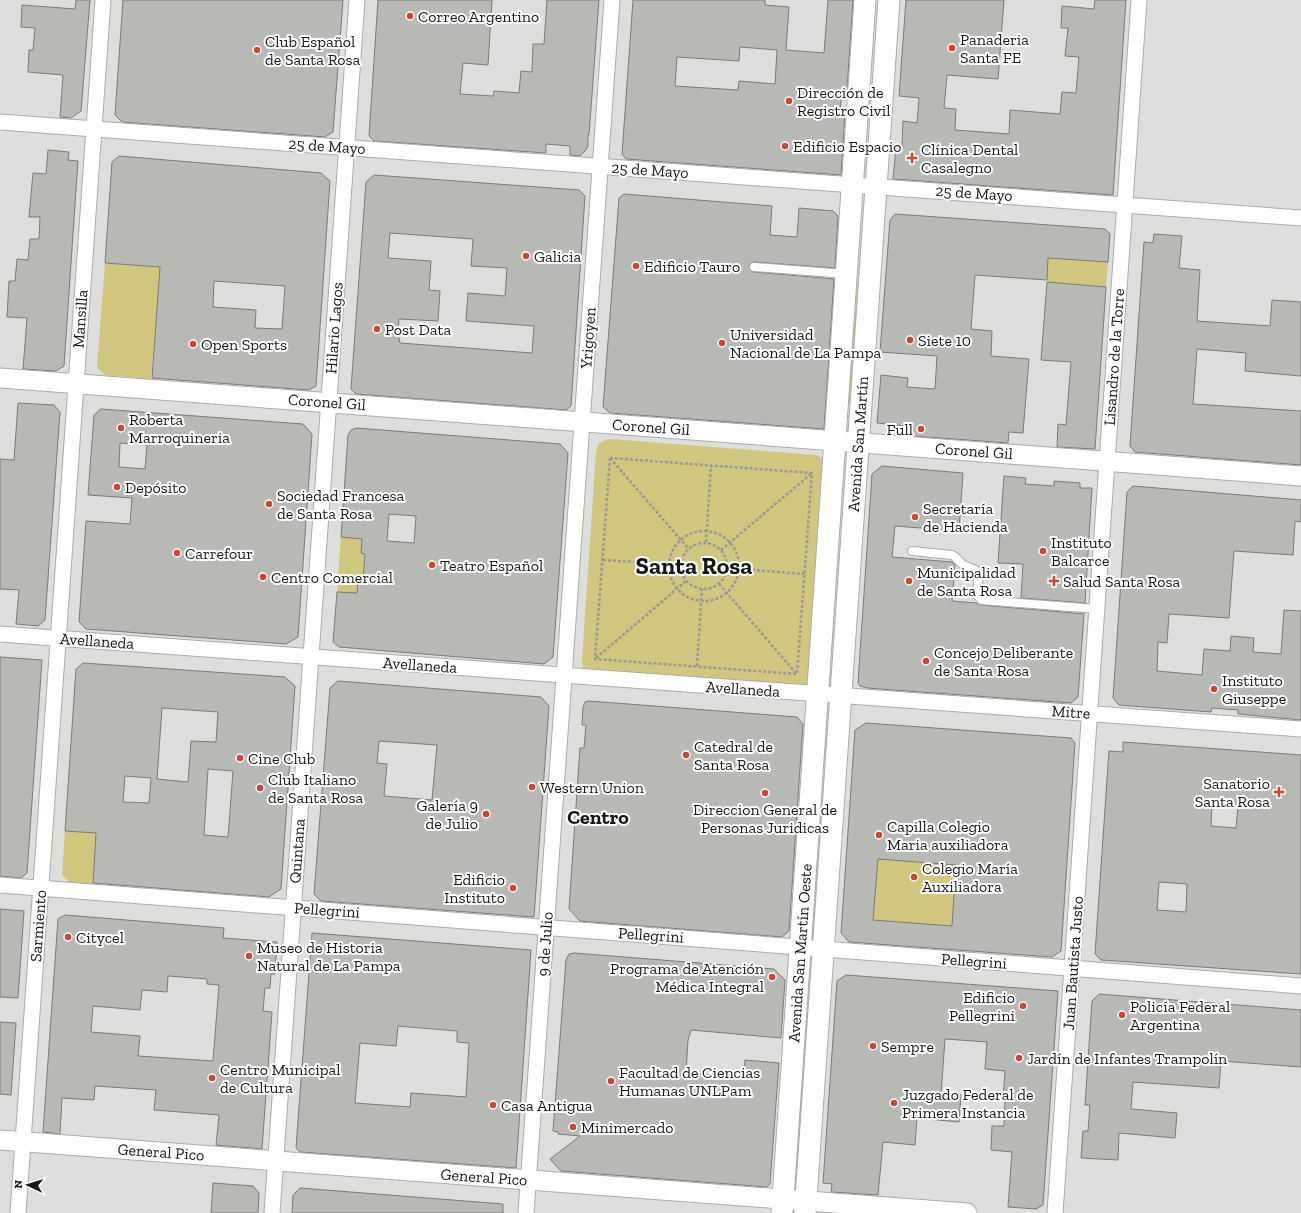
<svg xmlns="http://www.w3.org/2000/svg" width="1301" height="1213" viewBox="0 0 1301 1213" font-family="'Zilla Slab',serif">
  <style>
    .green { fill: #d2c77e }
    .building { fill: #b8bab6; stroke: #7b7c79; fill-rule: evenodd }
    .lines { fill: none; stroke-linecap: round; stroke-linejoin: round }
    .service-casing { stroke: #aaadaa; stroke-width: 10 }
    .minor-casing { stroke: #aaadaa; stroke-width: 17 }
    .tertiary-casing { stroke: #aaadaa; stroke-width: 21 }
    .secondary-casing { stroke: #aaadaa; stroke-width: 23 }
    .path { stroke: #999b99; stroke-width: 2.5; stroke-dasharray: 3 2; stroke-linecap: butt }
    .service { stroke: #fff; stroke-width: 8 }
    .minor { stroke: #fff; stroke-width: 15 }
    .tertiary { stroke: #fff; stroke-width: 19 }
    .secondary { stroke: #fff; stroke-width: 21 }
    .poi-dot { fill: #d04431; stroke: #fff; stroke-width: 1.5 }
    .labels { text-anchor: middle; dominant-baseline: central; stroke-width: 4; stroke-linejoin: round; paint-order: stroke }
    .poi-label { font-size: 16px; fill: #161716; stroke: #fff; text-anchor: start }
    .street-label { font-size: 16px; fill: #161716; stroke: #fff }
    .district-label { font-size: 20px; font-weight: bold; fill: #161716; stroke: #fff }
    .town-label { font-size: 24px; font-weight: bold; fill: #161716; stroke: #fff }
  </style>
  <rect width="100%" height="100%" fill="#dcdfdc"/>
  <!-- green -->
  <path class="green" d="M1048,258L1108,262L1106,287L1047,282Z
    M105,263L182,269L159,285L151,379L105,375L97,368Z
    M857,282H862L853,405H844L849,328H854Z
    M611,439L815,455L820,457L824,460L809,684L806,687L586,671L583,669L582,660L596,452L599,443L605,440Z
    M341,537L362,539L361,553L365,554L363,580L358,579L357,593L337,592Z
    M65,831L96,833L93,884L69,882L62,875Z
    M878,859L956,865L952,926L873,920Z"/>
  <!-- building -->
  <path class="building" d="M76,0H90L81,111L71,118L60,117L63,75L28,72L29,50H33L35,28L21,27L22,5L75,9Z
    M123,0H343L333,132L325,137L122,122L115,115Z
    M378,0H492L488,65L463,63L460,94L493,96L494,91L519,93L521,71L532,72L533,44H544L547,0H599L589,135H588V146L586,150L580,156L570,155V146L546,144V153L374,141L369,136Z
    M633,0H765V5L789,7L786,50L824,53L828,0H853L847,89H842L840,112H845L841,175L626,159L622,154ZM740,47L777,50L775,84L739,81L738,90L675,86L677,57L739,61Z
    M906,0H1004L998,79L947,75L944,108L956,109L955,130L1009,134L1010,110L1060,114L1062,92L1076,93L1079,57L1065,56L1068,28H1061L1062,6L1094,9L1095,0H1126L1113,195L893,179L896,147H902L903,121L917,123L919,98L899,96Z
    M48,150L69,152L68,160L78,161L64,366L56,371L23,369L27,318L7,317L9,281H15L17,259L28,260L30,239H39L40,217H29L33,173L46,174Z
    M119,156L321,173L330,181L316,386L309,390L152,378L160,267L105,263L112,162ZM214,281L285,286L282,329L255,328L256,310L213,307Z
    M374,175L579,190L585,196L571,406L566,410L356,394L351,389L366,182ZM390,233L473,239L471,266L507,268L505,296L468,293L466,321L534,326L532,353L400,343L398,333L399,319L438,321L440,291L429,290L431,261L388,258Z
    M624,194L772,206L770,235L797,237L799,208L833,211L838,216L835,268L754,262L750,264L749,267L751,271L754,272L834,279L824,429L610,413L603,407L619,198Z
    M895,214L1105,229L1110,234L1108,262L1048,258L1047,280L975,275L971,329L992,331L991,356L1029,359L1023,433L1009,432L1008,443L913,436V427L877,423L881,375L908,378L907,387L935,389L937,356L880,352L890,220Z
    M1154,234L1182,236L1179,268L1200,270L1197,321L1270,326L1272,300L1301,302V376L1245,371L1246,353L1197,349L1193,404L1301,411V465L1135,452L1130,446L1144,242L1153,243Z
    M1047,282L1106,287L1095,449L1057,447L1058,424L1066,425L1071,362L1041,360Z
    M18,403L54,405L60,412L45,620L38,626L16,624L19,590L0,589V459L14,460Z
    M101,409L303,424L312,434L298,637L286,644L86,629L79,622L86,521L130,524L132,498L88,495L94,415ZM120,443L147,445L145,469L119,467Z
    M356,428L560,444L568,453L553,657L544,664L339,647L333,642L337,592L357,593L358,579L363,580L365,554L361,553L362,539L341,537L348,435L351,430ZM389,514L416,516L414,543L387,541Z
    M882,466L963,473L959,531L895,526L892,557L952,562L955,565L952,601L976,603L981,605L1084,614L1078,697L1071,703L867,688L860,686L858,683L872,474Z
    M1004,476L1026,478L1025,484L1054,486V481L1080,483V488H1092L1085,603L1021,598L1023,564L998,563Z
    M1133,486L1301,500V522L1295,521L1293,555L1234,551L1229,618L1169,614L1167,643L1158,642L1157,671L1202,675L1204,649L1230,651L1231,636L1254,638L1253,652L1281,654L1284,610L1301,611V720L1238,714V710L1212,708L1211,712L1119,705L1113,698L1127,492Z
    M0,657L42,660L27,873L21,878L0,876Z
    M83,663L285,677L295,686L281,889L269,897L93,883L96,833L65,831L76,669ZM162,708L218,712L216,742L191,741L188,782L157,779ZM208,769L233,771L228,837L204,835ZM125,776L151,778L149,803L123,802Z
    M338,681L541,697L549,706L534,917L321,901L314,894L330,688ZM379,741L437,745L432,800L384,796L387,764L377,763Z
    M589,701L797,717L803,724L789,931L782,937L580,921L569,909L580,748H584L586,725H582L583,707L585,702Z
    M866,723L1071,738L1075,743L1061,951L1052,957L849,942L841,933L855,730ZM878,859L956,865L952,926L873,920Z
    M1123,742L1301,755V974L1101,960L1095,954L1109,751L1123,752ZM1212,804L1238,806L1236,828L1211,826ZM1159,882L1187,884L1186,912L1157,910Z
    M0,909L24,911L18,998L0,997Z
    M65,915L224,928L223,938L277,942L275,974H271L270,988H265L263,1011L272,1012L262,1149L216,1145L219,1115L154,1110L156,1090L95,1086L94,1100L62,1098L60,1134L43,1132L58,919ZM168,976L207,979V984L219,985L213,1061L138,1056L140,1036L91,1032L93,1006L140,1010L142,990L167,992Z
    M312,933L531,950L516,1168L300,1152L296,1148ZM398,1026L457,1031V1042L469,1043L466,1097L411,1093L410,1107L355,1103L360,1043L396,1046Z
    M574,953L774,969L785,980L781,1038L691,1030L688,1040L686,1073L743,1077L745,1060L779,1063L770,1184L767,1187L561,1171L550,1159L580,1136L558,1134V1132L553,1131L566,960L569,954Z
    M846,975L1058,991L1043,1205L1036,1209L1008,1207L1012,1152L991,1150L992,1126H1004L1005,1100H1003L1005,1071L985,1069L987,1042L945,1039L941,1094L961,1095L959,1122L917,1118L915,1145L883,1142L878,1195L831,1192L832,1184L823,1183L837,981Z
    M1099,994L1301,1010V1067L1221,1061L1219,1088L1133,1082L1131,1109L1177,1113L1175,1138L1119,1133L1118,1160L1081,1158L1083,1131H1088L1090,1105H1085L1092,1001Z
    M0,1022L16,1023L11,1095L0,1094Z
    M213,1183L253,1186L259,1193L258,1213H211Z
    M300,1188L503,1204V1213H292L293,1195Z"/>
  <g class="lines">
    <defs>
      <path id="service" d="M754,267L846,274
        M912,551L952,555C957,557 959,563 964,565C969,568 975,568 979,573L977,594L981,600L1097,609"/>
      <path id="minor" d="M0,122L1301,218
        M0,634L1301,729
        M0,885L1301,986
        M18,1213L103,0
        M272,1213L357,0
        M526,1213L612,0
        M1055,1213L1139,0"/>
      <path id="tertiary" d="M0,378L1301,476
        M0,1140L967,1213"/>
      <path id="secondary" d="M782,1213L865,0
        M805,1213L889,0"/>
    </defs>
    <!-- service casing -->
    <use href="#service" class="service-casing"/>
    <!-- minor casing -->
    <use href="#minor" class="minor-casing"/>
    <!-- tertiary casing -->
    <use href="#tertiary" class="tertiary-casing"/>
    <!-- secondary casing -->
    <use href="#secondary" class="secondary-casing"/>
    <!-- path -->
    <path class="path" d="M610,458L812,473L797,674L595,659Z
      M610,458L688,548
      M669 566a35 35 0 1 1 70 0a35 35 0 1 1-70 0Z
      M706,542L711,465
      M681 566a23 23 0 1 1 46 0a23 23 0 1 1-46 0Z
      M721,550L812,473
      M603,560L680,565
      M727,568L804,574
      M719,584L796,673
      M596,658L686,581
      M697,666L702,589"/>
    <!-- service -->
    <use href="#service" class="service"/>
    <!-- minor -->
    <use href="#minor" class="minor"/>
    <!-- tertiary -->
    <use href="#tertiary" class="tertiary"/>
    <!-- secondary -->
    <use href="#secondary" class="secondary"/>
  </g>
  <!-- markers -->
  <g class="poi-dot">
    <circle cx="410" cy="16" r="4"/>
    <circle cx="952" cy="48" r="4"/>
    <circle cx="257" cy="50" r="4"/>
    <circle cx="789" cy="101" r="4"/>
    <circle cx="785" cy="146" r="4"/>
    <path d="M910 152h4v4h4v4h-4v4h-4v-4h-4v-4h4z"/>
    <circle cx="526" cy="256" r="4"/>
    <circle cx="636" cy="266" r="4"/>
    <circle cx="377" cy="329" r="4"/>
    <circle cx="910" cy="340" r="4"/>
    <circle cx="722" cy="343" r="4"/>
    <circle cx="193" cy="344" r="4"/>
    <circle cx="121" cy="428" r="4"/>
    <circle cx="921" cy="429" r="4"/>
    <circle cx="117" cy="487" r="4"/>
    <circle cx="269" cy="504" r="4"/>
    <circle cx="915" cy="517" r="4"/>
    <circle cx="1043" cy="551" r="4"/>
    <circle cx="177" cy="553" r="4"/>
    <circle cx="432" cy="565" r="4"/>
    <circle cx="263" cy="577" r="4"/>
    <circle cx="909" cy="581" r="4"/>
    <path d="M1052 575h4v4h4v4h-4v4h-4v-4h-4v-4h4z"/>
    <circle cx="926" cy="661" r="4"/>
    <circle cx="1214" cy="689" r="4"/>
    <circle cx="686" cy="755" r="4"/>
    <circle cx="240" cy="758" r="4"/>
    <circle cx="532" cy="787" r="4"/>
    <circle cx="260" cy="788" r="4"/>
    <path d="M1277 786h4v4h4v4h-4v4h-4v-4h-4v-4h4z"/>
    <circle cx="765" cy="793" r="4"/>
    <circle cx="486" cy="814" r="4"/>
    <circle cx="879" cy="835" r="4"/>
    <circle cx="914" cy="877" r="4"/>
    <circle cx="513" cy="888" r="4"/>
    <circle cx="68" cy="937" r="4"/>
    <circle cx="249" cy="956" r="4"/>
    <circle cx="772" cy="977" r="4"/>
    <circle cx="1023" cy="1006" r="4"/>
    <circle cx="1122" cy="1015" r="4"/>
    <circle cx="873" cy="1046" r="4"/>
    <circle cx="1019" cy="1058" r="4"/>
    <circle cx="212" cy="1078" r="4"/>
    <circle cx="611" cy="1081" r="4"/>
    <circle cx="894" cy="1103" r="4"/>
    <circle cx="493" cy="1105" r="4"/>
    <circle cx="573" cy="1127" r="4"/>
  </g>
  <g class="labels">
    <!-- poi labels -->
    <g class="poi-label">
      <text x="418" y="16">Correo Argentino</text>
      <text x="960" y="39">Panaderia<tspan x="960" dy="18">Santa FE</tspan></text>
      <text x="265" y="41">Club Español<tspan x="265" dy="18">de Santa Rosa</tspan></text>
      <text x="797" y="92">Dirección de<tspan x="797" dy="18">Registro Civil</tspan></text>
      <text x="793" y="146">Edificio Espacio</text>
      <text x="921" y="149">Clínica Dental<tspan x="921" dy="18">Casalegno</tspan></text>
      <text x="534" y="256">Galicia</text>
      <text x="644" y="266">Edificio Tauro</text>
      <text x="385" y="329">Post Data</text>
      <text x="730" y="334">Universidad<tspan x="730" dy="18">Nacional de La Pampa</tspan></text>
      <text x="918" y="340">Siete 10</text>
      <text x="201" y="344">Open Sports</text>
      <text x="129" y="419">Roberta<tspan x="129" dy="18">Marroquineria</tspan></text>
      <text x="913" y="429" text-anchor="end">Full</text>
      <text x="125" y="487">Depósito</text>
      <text x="277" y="495">Sociedad Francesa<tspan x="277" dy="18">de Santa Rosa</tspan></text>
      <text x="923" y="508">Secretaría<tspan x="923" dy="18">de Hacienda</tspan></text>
      <text x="1051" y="542">Instituto<tspan x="1051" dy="18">Balcarce</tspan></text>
      <text x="185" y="553">Carrefour</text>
      <text x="440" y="565">Teatro Español</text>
      <text x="917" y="572">Municipalidad<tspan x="917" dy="18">de Santa Rosa</tspan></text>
      <text x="271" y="577">Centro Comercial</text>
      <text x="1063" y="581">Salud Santa Rosa</text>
      <text x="934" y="652">Concejo Deliberante<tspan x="934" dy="18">de Santa Rosa</tspan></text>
      <text x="1222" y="680">Instituto<tspan x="1222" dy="18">Giuseppe</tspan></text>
      <text x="694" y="746">Catedral de<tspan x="694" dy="18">Santa Rosa</tspan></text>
      <text x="248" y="758">Cine Club</text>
      <text x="268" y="779">Club Italiano<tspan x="268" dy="18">de Santa Rosa</tspan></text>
      <text x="1270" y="783" text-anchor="end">Sanatorio<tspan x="1270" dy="18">Santa Rosa</tspan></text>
      <text x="540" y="787">Western Union</text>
      <text x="478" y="805" text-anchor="end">Galería 9<tspan x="478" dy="18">de Julio</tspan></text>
      <text x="765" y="809" text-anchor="middle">Direccion General de<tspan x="765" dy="18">Personas Juridicas</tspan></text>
      <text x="887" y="826">Capilla Colegio<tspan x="887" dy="18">Maria auxiliadora</tspan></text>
      <text x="922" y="868">Colegio María<tspan x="922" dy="18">Auxiliadora</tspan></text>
      <text x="505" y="879" text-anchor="end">Edificio<tspan x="505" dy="18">Instituto</tspan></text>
      <text x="76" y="937">Citycel</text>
      <text x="257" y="947">Museo de Historia<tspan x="257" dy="18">Natural de La Pampa</tspan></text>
      <text x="764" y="968" text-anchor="end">Programa de Atención<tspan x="764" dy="18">Médica Integral</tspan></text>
      <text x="1015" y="997" text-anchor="end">Edificio<tspan x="1015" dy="18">Pellegrini</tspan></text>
      <text x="1130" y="1006">Policía Federal<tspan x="1130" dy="18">Argentina</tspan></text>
      <text x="881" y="1046">Sempre</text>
      <text x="1027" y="1058">Jardín de Infantes Trampolín</text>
      <text x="220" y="1069">Centro Municipal<tspan x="220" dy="18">de Cultura</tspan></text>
      <text x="619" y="1072">Facultad de Ciencias<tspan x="619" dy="18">Humanas UNLPam</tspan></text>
      <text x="902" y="1094">Juzgado Federal de<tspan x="902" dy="18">Primera Instancia</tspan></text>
      <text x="501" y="1105">Casa Antigua</text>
      <text x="581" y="1127">Minimercado</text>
    </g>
    <!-- street labels -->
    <g class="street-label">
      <text transform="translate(327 146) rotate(4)">25 de Mayo</text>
      <text transform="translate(650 170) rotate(4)">25 de Mayo</text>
      <text transform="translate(974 193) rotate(4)">25 de Mayo</text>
      <text transform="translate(80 319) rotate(-86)">Mansilla</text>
      <text transform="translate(334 328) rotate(-86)">Hilario Lagos</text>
      <text transform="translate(588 338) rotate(-86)">Yrigoyen</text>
      <text transform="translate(1114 357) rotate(-86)">Lisandro de la Torre</text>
      <text transform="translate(327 402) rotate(4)">Coronel Gil</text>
      <text transform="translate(651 427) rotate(4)">Coronel Gil</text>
      <text transform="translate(858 444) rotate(-86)">Avenida San Martín</text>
      <text transform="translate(974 451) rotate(4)">Coronel Gil</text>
      <text transform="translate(97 641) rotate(4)">Avellaneda</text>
      <text transform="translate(420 665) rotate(4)">Avellaneda</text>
      <text transform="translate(743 689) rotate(4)">Avellaneda</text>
      <text transform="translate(1071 712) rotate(4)">Mitre</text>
      <text transform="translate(297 851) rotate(-86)">Quintana</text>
      <text transform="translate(327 910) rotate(4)">Pellegrini</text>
      <text transform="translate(38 926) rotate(-86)">Sarmiento</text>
      <text transform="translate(651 935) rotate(4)">Pellegrini</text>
      <text transform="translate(545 944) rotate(-86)">9 de Julio</text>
      <text transform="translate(800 953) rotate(-86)">Avenida San Martín Oeste</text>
      <text transform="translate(974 961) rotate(4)">Pellegrini</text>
      <text transform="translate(1073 963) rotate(-86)">Juan Bautista Justo</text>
      <text transform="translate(161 1152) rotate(4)">General Pico</text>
      <text transform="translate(484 1177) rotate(4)">General Pico</text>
    </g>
    <!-- district labels -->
    <g class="district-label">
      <text x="598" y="817">Centro</text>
    </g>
    <!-- town labels -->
    <g class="town-label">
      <text x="694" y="565">Santa Rosa</text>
    </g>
  </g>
  <!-- north arrow -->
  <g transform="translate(28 1185) rotate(274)" stroke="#ffffff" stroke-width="3" paint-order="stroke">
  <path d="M0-3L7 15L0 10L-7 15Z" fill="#161716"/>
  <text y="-6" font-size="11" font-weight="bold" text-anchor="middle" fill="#161716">N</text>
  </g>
</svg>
